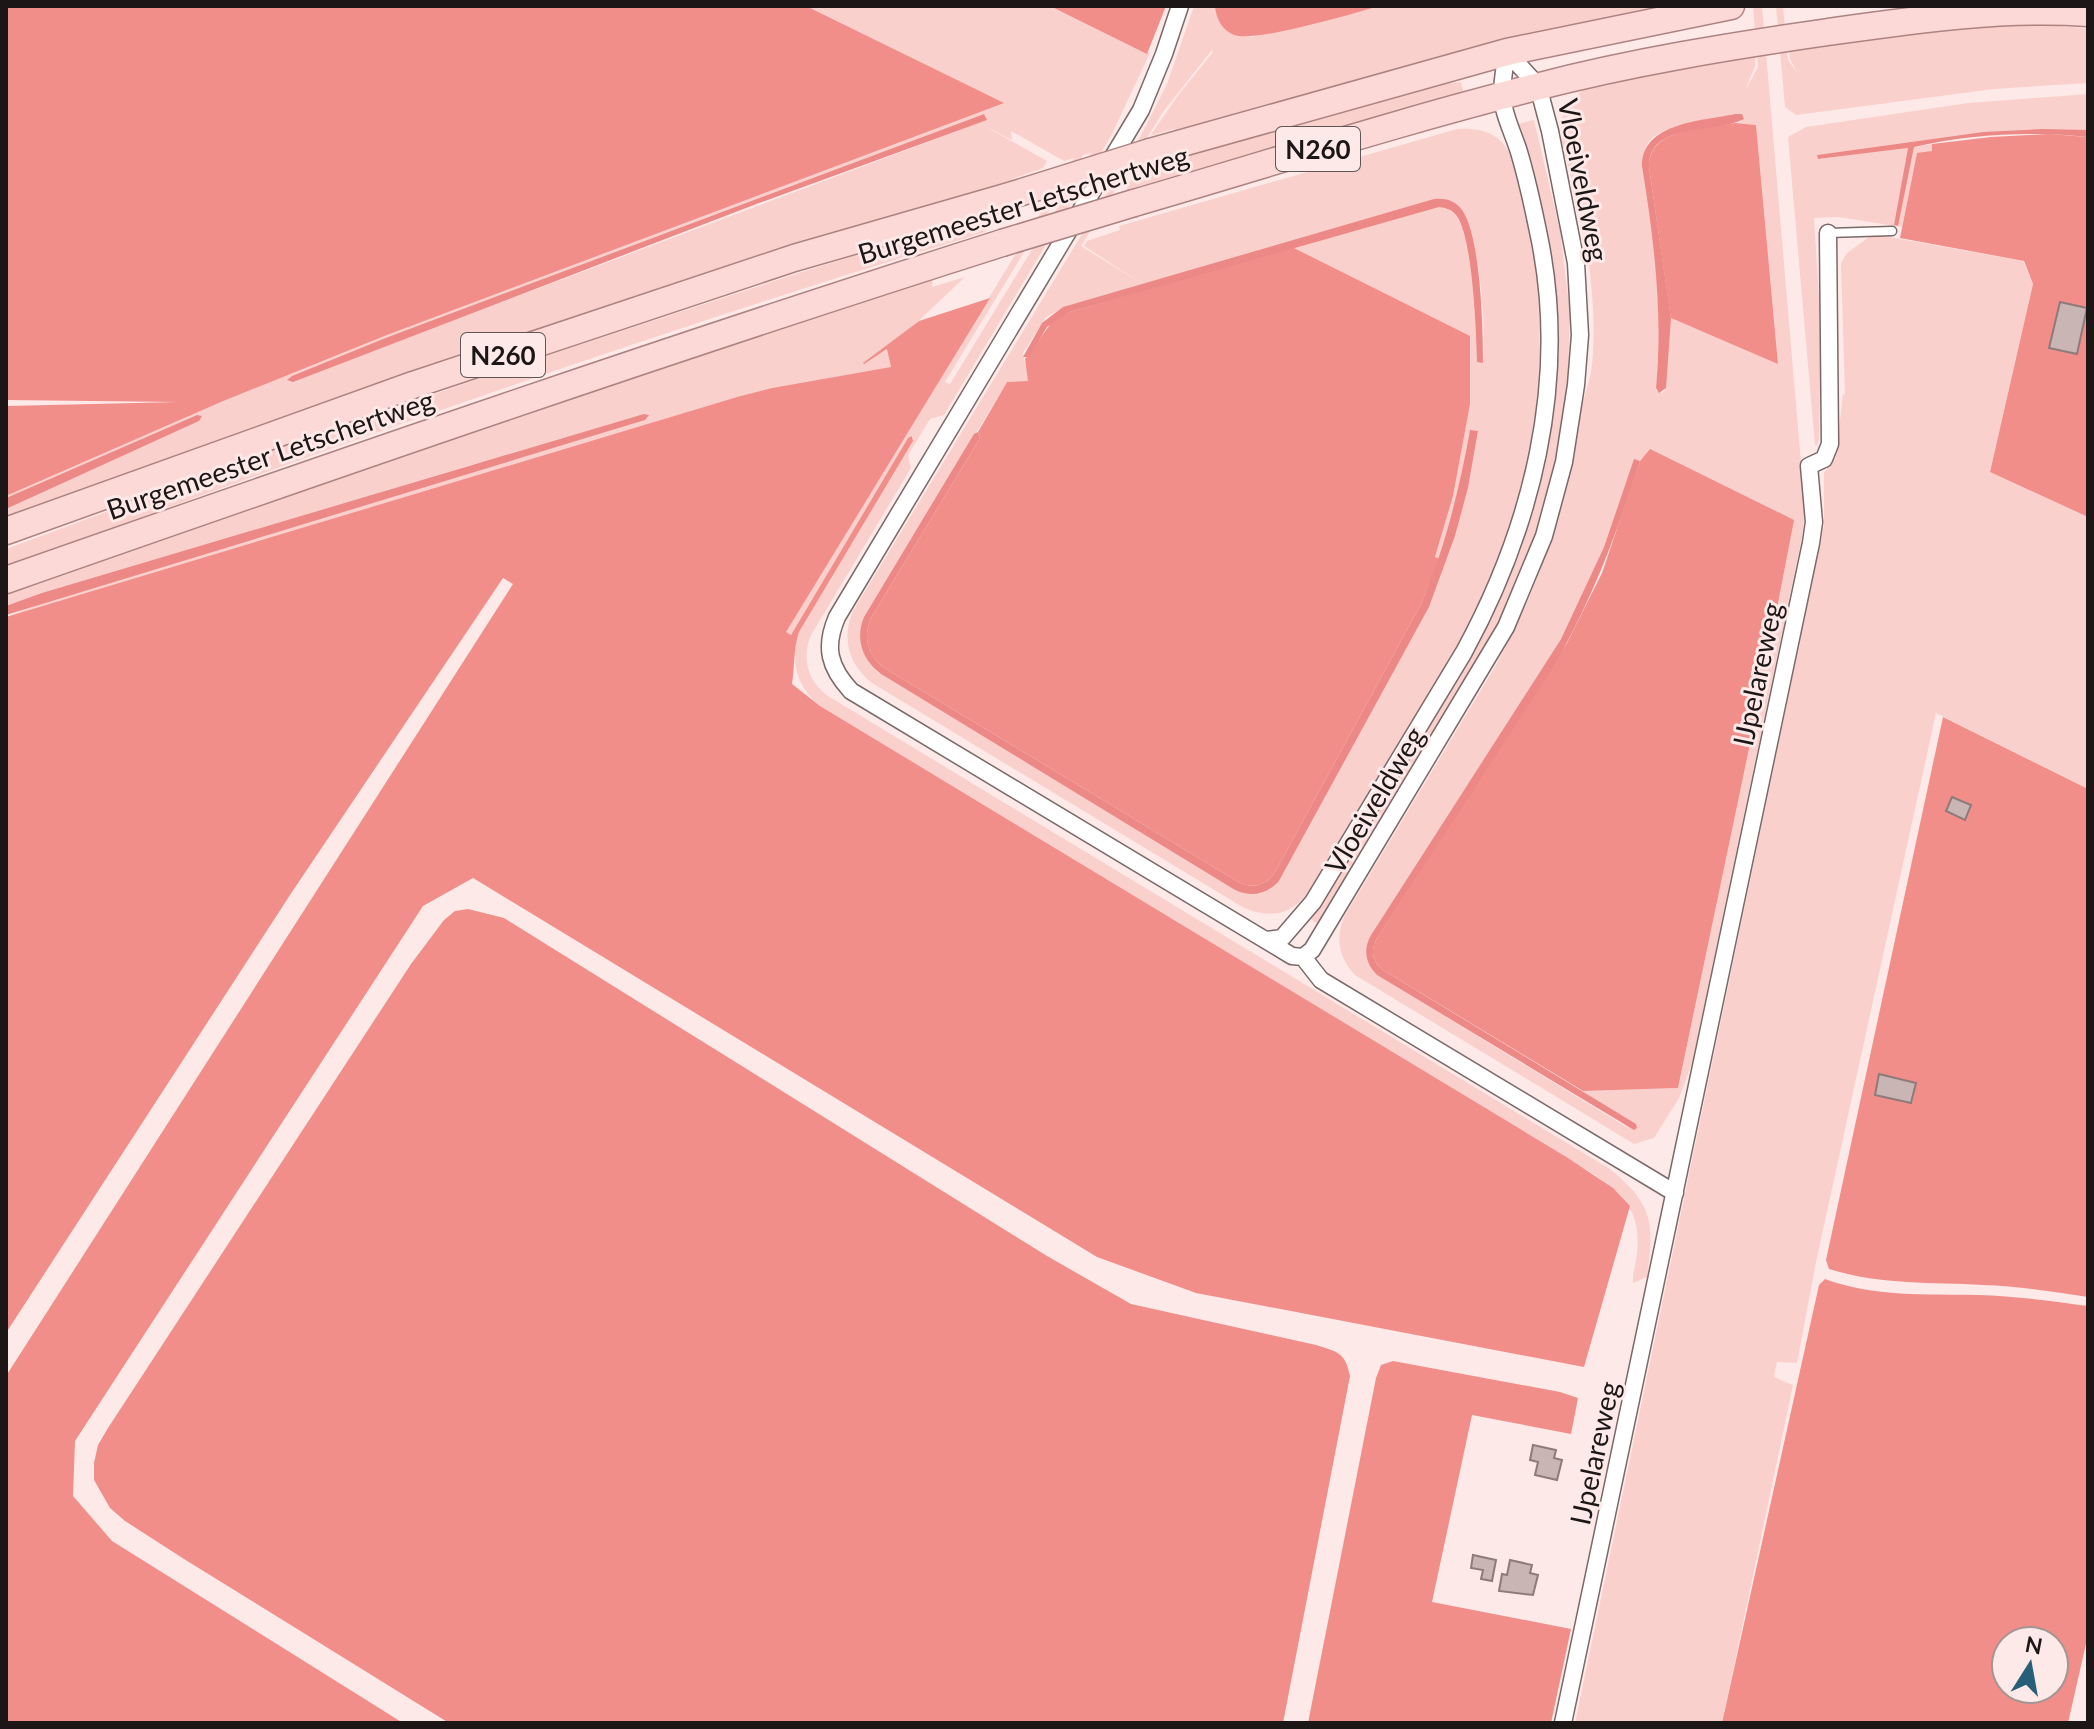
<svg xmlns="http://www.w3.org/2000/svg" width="2094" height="1729" viewBox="0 0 2094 1729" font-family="Lato,sans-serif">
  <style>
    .green { fill: #fad0cd; fill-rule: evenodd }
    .forest { fill: #f18e8a; fill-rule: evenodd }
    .water { fill: #ec8986 }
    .building { fill: #c8b5b4; stroke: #8d7b7a; stroke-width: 2 }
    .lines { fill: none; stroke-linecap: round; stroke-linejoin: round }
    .lane-casing { stroke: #7a6968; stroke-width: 11 }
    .street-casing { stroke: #7a6968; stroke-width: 19 }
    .primary-casing { stroke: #ad8381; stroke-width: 29 }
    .lane { stroke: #fff; stroke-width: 8 }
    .street { stroke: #fff; stroke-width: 16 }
    .primary { stroke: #fcd8d6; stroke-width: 26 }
    .primary-bridge-casing { stroke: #ad8381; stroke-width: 29; stroke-linecap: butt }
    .primary-bridge { stroke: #fcd8d6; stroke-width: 26 }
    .labels { text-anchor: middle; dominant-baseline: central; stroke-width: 6; stroke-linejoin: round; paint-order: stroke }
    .shield { fill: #fdeae8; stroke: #605655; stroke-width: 2 }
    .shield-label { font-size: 26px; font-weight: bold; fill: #1d1616 }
    .street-label { font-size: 28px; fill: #1d1616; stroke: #fdeae8 }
  </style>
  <rect width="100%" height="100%" fill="#fdeae8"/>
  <!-- green -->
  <path class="green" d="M806,6H1050L1150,53L1111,136L944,415L930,419L908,455L911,468L810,637C802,660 808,681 828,696L1610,1169C1654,1205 1654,1223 1647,1277L1633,1283C1632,1274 1636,1264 1637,1253C1641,1212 1626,1198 1595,1175L820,706C797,687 789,661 799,632L913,441V436L908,438L791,635L785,633L1074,158L1064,161L1011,131L1012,140L983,125L1047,161L1043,168L1012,179V182L6,525V509L199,421L197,415L6,498V496L221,402L387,335L1003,103ZM984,114L986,120L289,382L388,337ZM1091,153L950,384L945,382L1083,155Z
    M1194,6H1215L1230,33L1251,37L1307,26L1380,6H1657L1508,42L1174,134V129L1150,136L1179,94L1213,52L1212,50L1163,112L1081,246L1141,283L1084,246L1087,241L1120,230L1119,226L1457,129C1510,125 1515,161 1525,204C1553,334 1541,466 1487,588C1468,632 1441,673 1416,714C1379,775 1343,835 1306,895C1289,916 1268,918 1244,908L872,683C849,665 841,639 853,611L1135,147L1167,84ZM1451,201C1456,207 1463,213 1466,220C1482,259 1485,321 1483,362L1477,361C1475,328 1474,243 1457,217C1452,208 1444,207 1435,207L1292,247L1470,337V403L1453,496L1435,557L1439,559L1454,511L1470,431L1478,432L1468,488L1455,536L1429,607L1279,881L1259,894L1235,890L876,671L864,617L1007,382L1029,381L1023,353L1046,317L1070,305Z
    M1753,6H1762L1805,510L1802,537L1692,1063L1679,1098L1654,1138L1634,1144L1355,975C1339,958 1335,939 1344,917L1496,665C1542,580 1563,514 1579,418C1582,401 1590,383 1592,365C1598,306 1587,241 1573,184C1563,144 1546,113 1588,87L1733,55L1755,56V66L1745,91L1758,67ZM1735,114H1742L1741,122L1735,123L1756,125L1778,363L1671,318L1665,390L1662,393L1656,390C1661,323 1658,257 1647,192C1644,176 1639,158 1648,143C1660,124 1713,119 1735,114ZM1650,449L1759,701L1678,1088L1583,1091L1630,1129L1377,975C1364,962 1365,951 1371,935L1561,639L1604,547L1634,460L1640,461Z
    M1776,6H1783L1788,60L1797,72L1790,59L1789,50L1798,46C1893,36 1993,15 2088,29V83L1994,89L1796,115L1785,107Z
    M1461,82L1464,94L1126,190L1130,181L1142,176V171L1135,173L1137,170L1437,84Z
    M2088,94V130L1983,132L1817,155L1819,159L1908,148L1895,225L1897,226L1914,147L1932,144L1933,151L1917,154L1902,227L1838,217L1814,218L1821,327L1819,440L1817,445H1815L1788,137L1806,127L1968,103Z
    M1534,120L1560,231L1570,313L1567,400L1552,490L1512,604L1322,927L1309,918L1466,658L1550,420L1540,205L1518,124Z
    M1012,208L998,216L999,219L992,221L985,232C655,332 330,447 6,567V549L235,464L518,365L805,271Z
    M1873,234L2023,261L2033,284L1990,472L2088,517V789L1936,713L1816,1262L1797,1363L1777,1362L1774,1377L1793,1385L1722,1723H1575L1824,525V473L1836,457L1843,393L1845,396L1841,263L1847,253Z
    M965,277L910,329L864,363L888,349L892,367L772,388L737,397L6,617L45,602L645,420L471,465L6,606V591L255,499L933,278L932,287Z"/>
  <!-- forest -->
  <path class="forest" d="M6,6H806L1004,103L387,335L221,402L6,496V406L178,402L6,400Z
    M1050,6H1166L1147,54Z
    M1215,6H1380C1354,13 1256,43 1234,35C1222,30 1216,19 1215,6Z
    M1735,123L1756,125L1778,364L1671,318L1670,313L1649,167C1649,127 1705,129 1735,123Z
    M2049,134L2088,137V517L1990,472L2033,284L2024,261L1900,238L1917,153L1932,151V144L1991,137ZM2060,302L2087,308L2076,354L2050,347Z
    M1292,247L1470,336V404L1453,496L1435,557L1440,559L1421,604L1274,874C1265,885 1253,889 1240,883L883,667C867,654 863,637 871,618L980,438L978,432L1007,382L1028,381L1025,359L1052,322L1070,312Z
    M990,298L786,632L791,635L908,438L912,436L913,441L799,632C793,649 795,667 792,684L820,706L1568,1158L1613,1188L1630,1206L1584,1367L1196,1293L1097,1257L473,878L423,906L75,1441L73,1496L112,1541L403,1723H6V1376L513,584L503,578L292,892L6,1333V617L737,397L772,388L891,367L887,349L864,364L863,363L919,321Z
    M1650,449L1794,520L1759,701L1678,1088L1583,1091L1383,970C1373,962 1370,952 1376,940L1567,643L1602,573L1640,461Z
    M1943,717L2088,789V1297C2053,1292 2018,1286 1983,1285C1931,1282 1880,1285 1829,1269L1826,1260ZM1879,1075L1916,1083L1912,1103L1875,1095Z
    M468,909L504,918L1047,1256L1131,1304L1316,1345C1338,1352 1345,1352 1350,1376L1283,1723H449L184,1559L125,1521L110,1508L94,1480V1463L98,1445L108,1428L411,964L444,920L455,911Z
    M1825,1279C1873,1297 1927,1294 1978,1295C2015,1296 2051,1301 2088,1306V1635L2068,1723H1722L1819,1285ZM2006,1641H2054V1689H2006Z
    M1393,1361L1560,1392L1578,1398L1571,1434L1472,1415L1432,1602L1571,1629L1551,1723H1308L1376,1378L1381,1365Z"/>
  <!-- water -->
  <path class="water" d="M984,114L987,120L759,203L293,382L287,380L292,376L388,337Z
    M1735,114H1742L1744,119C1716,134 1649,121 1649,167L1671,318L1666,388L1659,393L1656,388C1663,312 1654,240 1642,166C1642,122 1703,121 1735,114Z
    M2042,129L2088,130V137C2032,131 1969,134 1914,147L1898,226L1894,225L1908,148L1818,159L1817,155L1983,132Z
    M1434,199C1445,198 1455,200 1462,210C1481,237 1483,328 1483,363L1477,362C1476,332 1473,236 1456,215C1451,209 1446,208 1439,207L1070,312L1047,327L1029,357H1023L1042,323L1063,307Z
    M644,414L649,415L645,420L6,615V606L42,593Z
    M197,415L202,416L199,421L6,509V498Z
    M1470,430L1478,431L1468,488L1455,536L1429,607L1279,881C1267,894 1252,898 1235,890L881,674C862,660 855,639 864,617L974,434L978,432L980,438L871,618C863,637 867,654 883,667L1240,883C1253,889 1265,885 1274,874L1421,604C1445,548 1459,491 1470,430Z
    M1634,459L1640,461C1617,533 1592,600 1554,666L1376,940C1370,952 1373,962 1383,970L1636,1124L1637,1128L1634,1130L1377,975C1365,963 1363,949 1371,935L1561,639L1604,547Z"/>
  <!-- building -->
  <path class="building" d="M2060,302L2087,308L2077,354L2049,348Z
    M1952,797L1971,805L1965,820L1946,811Z
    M1879,1074L1916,1083L1911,1103L1875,1095Z
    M1533,1445L1556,1450L1554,1458L1562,1460L1557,1480L1535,1475L1538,1462L1530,1460Z
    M1473,1555L1496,1560L1492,1581L1481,1579L1483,1570L1471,1568Z
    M1510,1560L1532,1565L1530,1573L1538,1575L1533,1595L1499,1591L1502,1574L1507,1575Z"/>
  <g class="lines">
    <defs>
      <path id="lane" d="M1828,233L1892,231"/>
      <path id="street" d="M1180,6L1164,54L1141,110L837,617C824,647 829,667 851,691L1292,956L1303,957L1312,950L1506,627L1544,536L1564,462L1576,385L1580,335L1576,263L1550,131L1538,86L1507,52
        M1266,940L1282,938L1313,902L1464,652C1532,527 1568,383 1540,241C1534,211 1528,182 1519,152C1514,135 1502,112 1502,94C1502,80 1505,66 1507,52
        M1303,957L1321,980L1675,1193
        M1563,1723L1811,543L1814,522L1809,466L1824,459L1830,444L1828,233"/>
      <path id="primary" d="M1150,152L1507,52L1731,6
        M1134,203C1268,164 1401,121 1536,87C1632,62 1731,46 1828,32C1914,20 2001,7 2088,13
        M6,531L413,385L794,258L1006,197
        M6,580C337,464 668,349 1002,243"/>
    </defs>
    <!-- lane casing -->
    <use href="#lane" class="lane-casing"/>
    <!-- street casing -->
    <use href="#street" class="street-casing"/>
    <!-- primary casing -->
    <use href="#primary" class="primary-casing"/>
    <!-- lane -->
    <use href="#lane" class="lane"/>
    <!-- street -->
    <use href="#street" class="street"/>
    <!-- primary -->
    <use href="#primary" class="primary"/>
    <defs>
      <path id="primary-bridge" d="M1006,197L1150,152
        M1002,243L1134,203"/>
    </defs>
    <!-- primary-bridge casing -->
    <use href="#primary-bridge" class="primary-bridge-casing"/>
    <!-- primary-bridge -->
    <use href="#primary-bridge" class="primary-bridge"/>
  </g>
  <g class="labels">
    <!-- shield labels -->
    <g class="shield">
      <rect x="1276" y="127" width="84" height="44" rx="6"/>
      <rect x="461" y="333" width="84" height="44" rx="6"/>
    </g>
    <g class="shield-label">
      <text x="1318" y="149">N260</text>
      <text x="503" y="355">N260</text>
    </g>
    <!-- street labels -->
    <g class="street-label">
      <text transform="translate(1584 180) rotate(79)">Vloeiveldweg</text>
      <text transform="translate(1023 204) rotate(-17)">Burgemeester Letschertweg</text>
      <text transform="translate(270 454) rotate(-19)">Burgemeester Letschertweg</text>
      <text transform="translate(1757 674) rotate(-78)">IJpelareweg</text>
      <text transform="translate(1374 800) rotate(-59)">Vloeiveldweg</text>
      <text transform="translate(1594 1453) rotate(-78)">IJpelareweg</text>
    </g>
  </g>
  <!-- border -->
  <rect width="2094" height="1729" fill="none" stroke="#1d1616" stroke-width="16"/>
  <!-- north arrow -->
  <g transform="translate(2030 1665) rotate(11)"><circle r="38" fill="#fdeae8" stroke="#a39594" stroke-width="2"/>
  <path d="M0-6L14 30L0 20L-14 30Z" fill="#275e78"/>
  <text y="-12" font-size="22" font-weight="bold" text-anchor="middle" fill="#1d1616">N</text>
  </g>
</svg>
